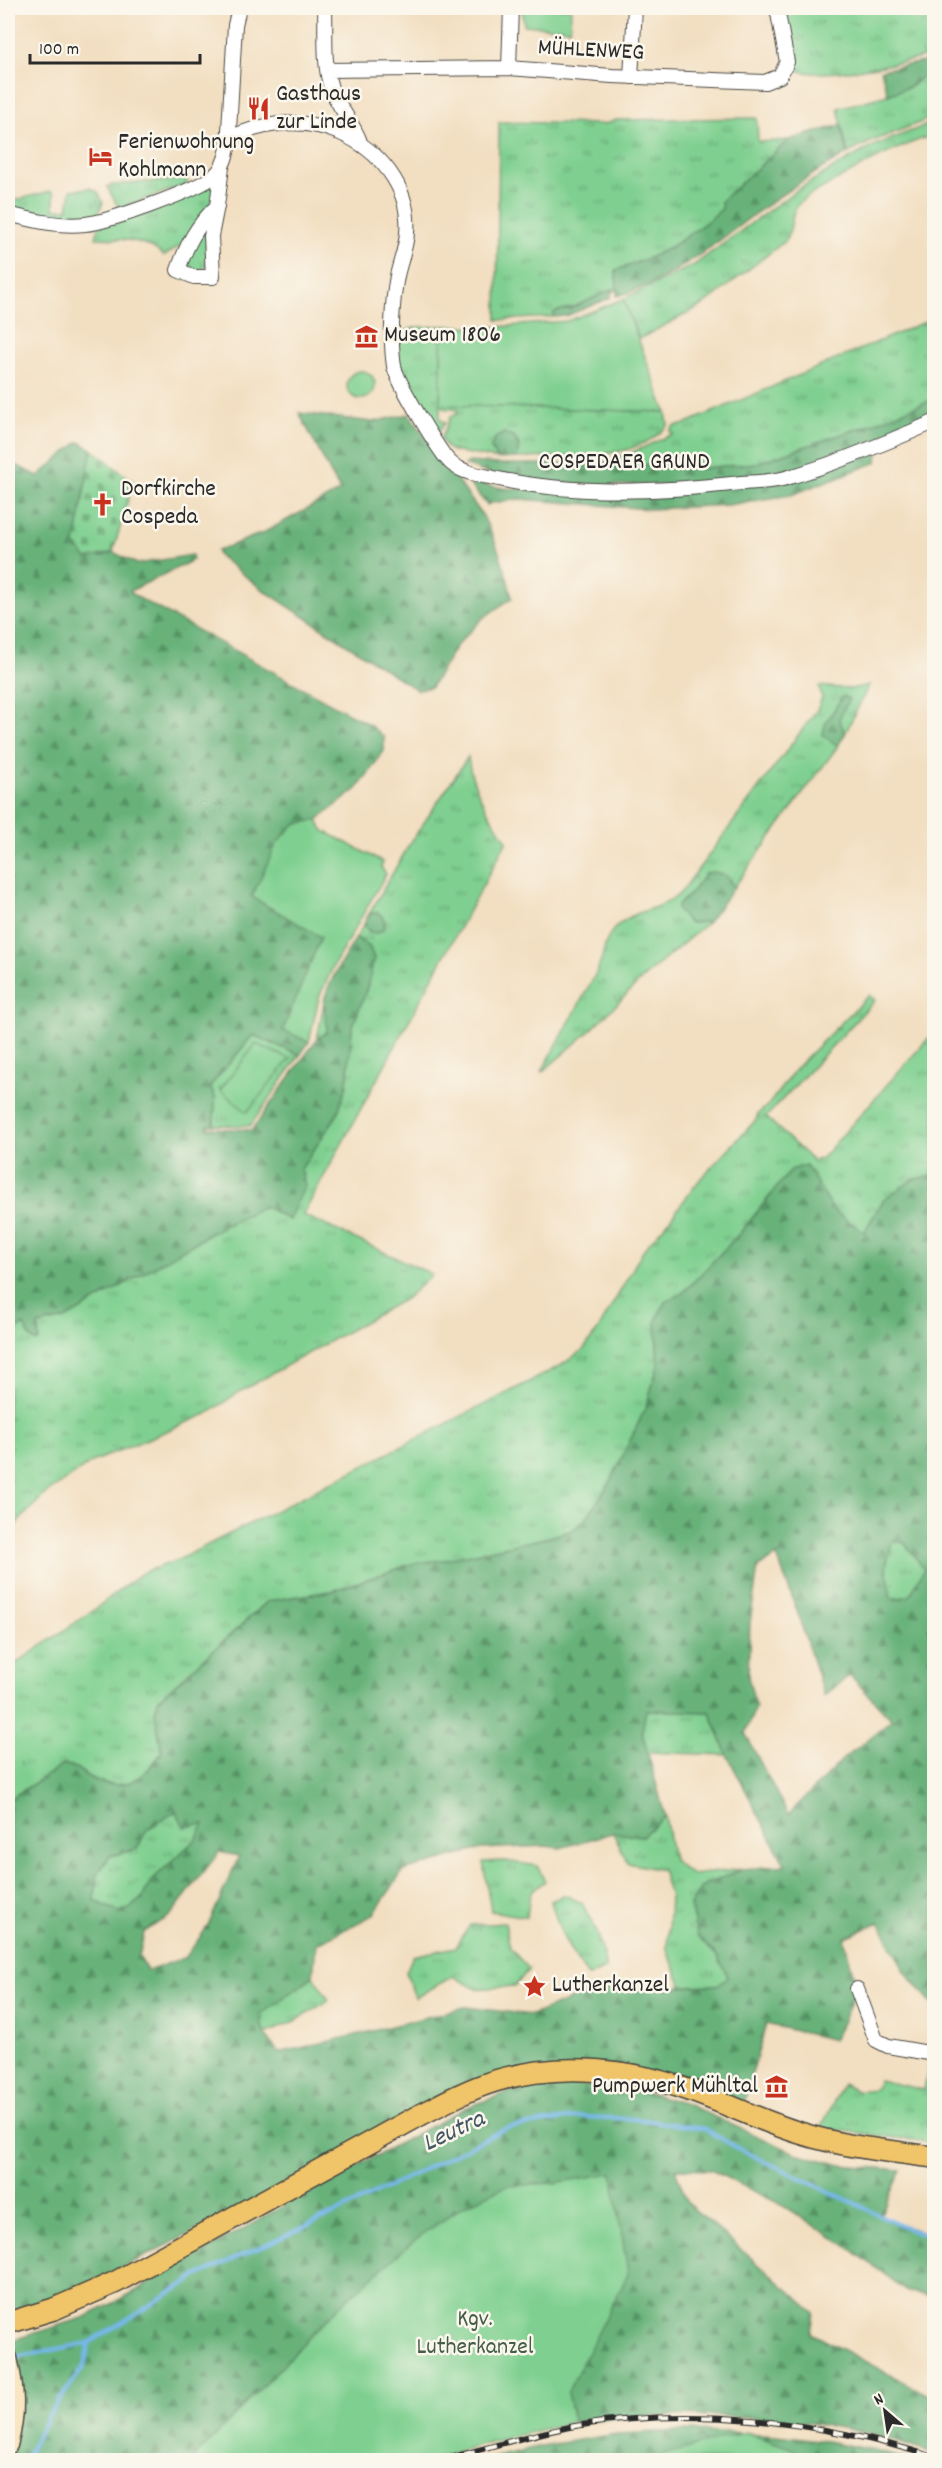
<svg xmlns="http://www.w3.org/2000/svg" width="942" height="2468" viewBox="0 0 942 2468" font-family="Dekko,sans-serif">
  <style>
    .grass { fill: url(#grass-tufts); stroke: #557e5e; stroke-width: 1.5 }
    .forest { fill: url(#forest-firs); stroke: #496e52; stroke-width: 1.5; fill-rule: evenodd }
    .cemetery { fill: url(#cemetery-stones); stroke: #557e5e; stroke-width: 1.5 }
    .green { fill: #7fd090; stroke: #557e5e; stroke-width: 1.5 }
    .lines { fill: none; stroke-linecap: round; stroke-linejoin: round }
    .stream { stroke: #77b8ec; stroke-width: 4 }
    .street-casing { stroke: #494641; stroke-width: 16 }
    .secondary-casing { stroke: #494641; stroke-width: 21 }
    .primary-casing { stroke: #494641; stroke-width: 24 }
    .street { stroke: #fff; stroke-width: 14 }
    .secondary { stroke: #f9e7c3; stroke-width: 18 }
    .primary { stroke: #f0c469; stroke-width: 21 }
    .rail-casing { stroke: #2b2b2b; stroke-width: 6 }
    .rail { stroke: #fbf7ec; stroke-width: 4; stroke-dasharray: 11; stroke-linecap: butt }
    .labels { text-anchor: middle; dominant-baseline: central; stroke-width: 5; stroke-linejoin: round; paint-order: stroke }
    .street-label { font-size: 24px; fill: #2b2b2b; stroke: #fbf7ec }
    .poi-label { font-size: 24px; fill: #2b2b2b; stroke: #fbf7ec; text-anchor: start }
    .park-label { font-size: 24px; fill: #445d49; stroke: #fbf7ec }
    .water-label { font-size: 26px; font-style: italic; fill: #425565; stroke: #fbf7ec }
  </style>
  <defs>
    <pattern id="grass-tufts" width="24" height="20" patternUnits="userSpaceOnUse" patternTransform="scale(1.5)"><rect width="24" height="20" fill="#7fd090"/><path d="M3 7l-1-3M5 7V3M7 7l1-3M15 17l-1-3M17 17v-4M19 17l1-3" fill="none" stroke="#68a976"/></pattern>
    <pattern id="forest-firs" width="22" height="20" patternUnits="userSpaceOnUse" patternTransform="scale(1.5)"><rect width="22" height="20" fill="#67b27a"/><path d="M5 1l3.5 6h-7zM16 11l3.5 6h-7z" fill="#559164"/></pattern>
    <pattern id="cemetery-stones" width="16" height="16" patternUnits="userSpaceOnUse" patternTransform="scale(1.5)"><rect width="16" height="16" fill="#7fd090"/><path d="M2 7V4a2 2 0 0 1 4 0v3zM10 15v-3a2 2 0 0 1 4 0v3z" fill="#68a976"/></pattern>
  </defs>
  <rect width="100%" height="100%" fill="#fbf7ec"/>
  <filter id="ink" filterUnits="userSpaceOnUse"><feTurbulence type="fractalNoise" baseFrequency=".0167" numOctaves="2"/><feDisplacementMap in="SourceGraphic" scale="12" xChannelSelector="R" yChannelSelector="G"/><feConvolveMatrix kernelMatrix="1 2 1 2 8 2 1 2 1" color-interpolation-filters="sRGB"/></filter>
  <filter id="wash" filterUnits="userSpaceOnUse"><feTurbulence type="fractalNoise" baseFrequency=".008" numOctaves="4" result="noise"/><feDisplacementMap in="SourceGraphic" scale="24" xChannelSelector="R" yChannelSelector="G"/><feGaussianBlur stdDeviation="1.35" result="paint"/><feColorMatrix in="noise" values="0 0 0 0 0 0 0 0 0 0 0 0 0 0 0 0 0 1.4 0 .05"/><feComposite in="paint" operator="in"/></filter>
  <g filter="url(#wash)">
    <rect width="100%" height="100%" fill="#f2dec0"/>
    <!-- grass -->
    <path class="grass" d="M781,8H934V54C909,62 815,81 794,69L792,63Z
      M934,59V117L870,142L848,153L838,108L888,95L911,86L933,63L928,61Z
      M757,118L758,142L789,140L721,201L722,209C689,237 658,258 616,270L618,289L574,307L555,312L553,317L497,320L499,122L605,124L616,120Z
      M934,122V135C897,146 864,165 830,184C820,190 803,197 796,207C789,219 794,228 785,241L703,305L639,339L623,299L694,265L797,190L837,166L873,146Z
      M186,179L188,184L119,208L107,187L111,185Z
      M211,186L214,187L216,197L182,245L164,256C144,238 121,239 96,238L99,226Z
      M90,188L98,192L103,203L98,214C72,227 34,213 8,208V202L51,191L54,193V209H68L71,190Z
      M211,219L207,266L198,272L192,269L186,260Z
      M934,318V399L872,424L757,463L704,468L601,463L631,453L673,434L670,431L674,426L682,425Z
      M442,326L440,405L666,412L668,425C635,464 563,455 517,458L519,445L515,438L504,433L491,448L498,459L453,451L447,448L441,439L451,416L457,414L458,410L440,408V419L445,423L438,434C426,416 382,354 402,334C410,325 431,327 442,326Z
      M869,685L845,734L839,719L823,735L838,746L734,887C726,876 720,871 706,873L691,893L677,906L689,923L708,922L642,979L591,1030L541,1073C560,1039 579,1005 597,971C604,957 603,941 614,929C633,908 666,910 682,891L817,710L822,698L819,686L851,689Z
      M468,757C471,787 490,817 507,841L303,1215L432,1274L431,1276L405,1299L236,1394L207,1414L94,1461L45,1494L17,1523L8,1542V1334L24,1325L30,1337L39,1340L38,1325L65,1319L218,1229L265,1206L288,1219L300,1169L337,1115L347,1084L352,1028L369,982L361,940L356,938L364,924L370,933L378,913L369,914L409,845Z
      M869,995L875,1000L766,1117L813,1161L822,1158L934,1032V1166L932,1176L914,1180L864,1232L834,1211L821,1192L772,1194L741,1232L683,1293L665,1302L656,1321L658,1366L646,1407L610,1483L585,1520L572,1530L550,1537L443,1560L415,1563L332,1591L268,1601L158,1700L155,1712L162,1752C143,1781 121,1795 88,1776C78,1770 75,1765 63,1765L8,1800V1669L91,1612L142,1573L178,1560L560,1366L583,1350L598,1330L644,1249L667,1223L701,1178L756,1120L758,1114L769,1104L797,1067Z
      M325,998L328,1022L327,1032L317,1039Z
      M253,1035L300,1055L250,1126L214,1125L215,1097L210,1086Z
      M892,1541L905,1543L925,1569L909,1597L891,1599L886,1566Z
      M645,1710L710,1712L727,1755L647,1752L642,1732Z
      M177,1811L205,1824L196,1839L152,1881L142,1898L129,1909L118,1912L95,1901L96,1876L110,1856L137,1849L147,1829Z
      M665,1816L673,1860L692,1875L743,1869L702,1886L690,1905L698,1937L718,1957L729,1977L717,1985L682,1986L667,1949L670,1897L662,1870L628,1863L613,1833L642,1836Z
      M505,1861L537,1866L545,1881L530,1893L527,1917L491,1911L483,1862Z
      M565,1895L582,1903L599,1937L606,1968L589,1977C569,1951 559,1932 551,1901Z
      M505,1923L510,1948L529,1969L515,1986L476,1989L453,1976L415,1998L406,1972L413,1956L456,1947L470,1925Z
      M313,1976L329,2000L294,2022L264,2034L259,2015Z
      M930,2057L934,2058V2143L821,2128L843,2084L856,2091L875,2089L879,2080L924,2090Z"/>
    <!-- forest -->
    <path class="forest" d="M928,61L933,63L932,69L911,86L888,95L881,70Z
      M841,125L848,153C817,171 787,190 759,211C716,242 669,283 617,296L616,270C657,258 689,238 722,209L721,201L789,140Z
      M613,289L610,298L566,316L553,317L554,312L574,307Z
      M934,399V419L784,474L676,485H600L506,480L465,465L469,462L497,464H637L704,468L757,463L872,424Z
      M299,413L373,422L409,414L483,516C497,543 506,569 512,598L483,618L457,645L431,687L417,690L263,590L218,555L217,551L265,532L340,491Z
      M504,433L515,438L519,445L517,458L498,459L491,448L495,438Z
      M79,442L92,449L75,544L101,557L113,552L137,564L192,555L193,560L130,591L135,596L370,725L384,737V751L357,789L317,820L295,824L252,897L321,937L283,1030L309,1042L300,1055L253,1035L210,1086L215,1097L214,1125H208V1128L252,1130L317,1039L327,1032C328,1021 323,1009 325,998C327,983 348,952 356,938L369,946L374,958L369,982L352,1028L347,1084L337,1115L301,1169L305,1185L289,1220L264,1206L218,1229L65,1319L38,1325L39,1340L36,1342L30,1337L24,1325L8,1334V461L38,476Z
      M878,450L877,462L791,495L728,505L650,509L519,499L491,503L487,505L468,482L503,488L599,493L784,482Z
      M843,696L849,699L839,719L845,734L838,746L823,735L825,724Z
      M715,872L726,876L734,887L708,922L689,923L677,910V906L691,893L706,873Z
      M365 923a10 10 0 1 1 20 0a10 10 0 1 1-20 0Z
      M806,1165L834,1211L864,1232L884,1199L914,1179L931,1176L934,1166V2006L904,1970L879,1922L844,1938L857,1989L834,2040L766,2024L743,2105L690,2087L519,2070L101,2278L47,2300L8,2313V1800L63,1765C75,1765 78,1770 87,1776C121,1795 143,1781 162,1752L155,1712L158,1700L268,1601L332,1591L415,1563L443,1560L550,1537L572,1530L585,1520L610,1483L646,1407L658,1366L656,1321L665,1302L683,1293L741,1232L791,1170ZM892,1541L905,1543L924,1569L909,1597L891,1598L886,1566ZM777,1556L798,1614L824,1696L850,1675L892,1720L842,1760L788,1815L745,1733L756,1707L748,1677L750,1623L758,1567ZM646,1710L710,1712L727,1755L785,1865L743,1869L702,1886L690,1905L698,1937L718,1957L728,1977L717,1985L592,1991L532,2015L465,2007L369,2032L279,2053L264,2034L260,2015L313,1976L316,1944L373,1915L403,1871L481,1849L545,1846L560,1848L612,1833L642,1836L665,1816L642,1732ZM176,1811L184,1827L204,1824L196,1839L151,1881L142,1898L129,1909L119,1912L95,1901L96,1876L110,1856L137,1849L147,1829ZM219,1852L239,1856L208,1926L186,1957L148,1971L139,1957L144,1932L170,1916Z
      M552,2084L614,2087L653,2094L686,2104L795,2153L841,2165L901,2170L880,2216L934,2237V2297L907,2291L844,2244L780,2204L711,2170L675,2169L688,2204L814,2312L811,2333L934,2398V2453C914,2447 894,2439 873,2434C774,2413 673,2411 573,2422L567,2393L628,2274L612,2173L554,2183L507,2186L465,2205L416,2239L339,2306L192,2460H8L13,2450L16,2363L10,2341L83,2318L118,2301L297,2198L465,2108L523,2087Z
      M684,2431C759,2432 835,2437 907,2460H484L541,2446L617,2434Z"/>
    <!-- cemetery -->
    <path class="cemetery" d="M92,449L133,482L113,552L87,559L75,544Z"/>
    <!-- green -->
    <path class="green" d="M522,8H571L570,29L524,25Z
      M623,299L666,412L440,405L442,326L497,327L567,321Z
      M347 385a14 14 0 1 1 28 0a14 14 0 1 1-28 0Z
      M317,820L324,831L383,862L381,867L386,874L335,963L319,997L309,1042L283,1030L321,937L252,897L277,843L295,824Z
      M256,1044L290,1059L247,1112L220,1090Z
      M612,2173L628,2274L567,2393L573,2422L478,2445L431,2460H192L339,2306L416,2239L465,2205L507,2186L554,2183Z
      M746,2432L822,2460H645Z"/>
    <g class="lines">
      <!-- stream -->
      <path class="stream" d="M14,2357L89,2343L199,2275L342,2210L507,2128L579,2117L637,2119L705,2129L735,2147L841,2197L916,2232L934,2237
        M24,2460L49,2415L84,2366L89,2343"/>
    </g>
  </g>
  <g filter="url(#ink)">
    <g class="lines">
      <defs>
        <path id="street" d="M325,8C326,33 323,63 331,88C338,107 353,122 360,142
          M509,68L511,8
          M327,70L509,68L612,76L765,82L780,76L787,62L777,8
          M631,77L635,8
          M229,138C266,122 302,117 340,133C379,150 411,187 407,233C406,248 400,262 397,276C392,302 390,340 394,366C396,379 441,456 452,464C464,473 479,475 494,478C574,496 660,492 741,483C756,482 772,482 786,478C836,464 886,443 934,422
          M217,206L211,236L213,277H194L178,270C187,244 197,225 217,206L222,167
          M8,214C32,220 59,227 85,224C109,222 195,191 214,176C223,169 226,158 228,148L235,25L239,8
          M857,1989L876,2040L888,2046L934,2054"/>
        <path id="secondary" d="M8,2358C15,2389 17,2414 8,2445"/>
        <path id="primary" d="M8,2323L54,2309L116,2282L420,2115C445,2102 469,2089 495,2081C561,2061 633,2069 697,2093C732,2106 764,2122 800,2133C843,2147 889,2151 934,2157"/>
      </defs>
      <!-- street casing -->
      <use href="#street" class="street-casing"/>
      <!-- secondary casing -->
      <use href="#secondary" class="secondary-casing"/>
      <!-- primary casing -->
      <use href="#primary" class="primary-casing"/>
      <!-- street -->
      <use href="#street" class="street"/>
      <!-- secondary -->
      <use href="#secondary" class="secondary"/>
      <!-- primary -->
      <use href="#primary" class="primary"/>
      <defs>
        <path id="rail" d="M443,2460C487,2448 531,2434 575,2426C695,2406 819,2421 934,2457"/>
      </defs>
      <!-- rail casing -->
      <use href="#rail" class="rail-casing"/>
      <!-- rail -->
      <use href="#rail" class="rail"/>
    </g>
  </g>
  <!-- icons -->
  <defs>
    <symbol id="restaurant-bare" viewBox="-9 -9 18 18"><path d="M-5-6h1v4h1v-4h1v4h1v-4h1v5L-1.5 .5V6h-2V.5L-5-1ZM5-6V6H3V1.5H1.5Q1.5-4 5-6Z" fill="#c8321e" stroke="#fbf7ec" stroke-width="2.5" paint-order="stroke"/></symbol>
    <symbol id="hotel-bare" viewBox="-9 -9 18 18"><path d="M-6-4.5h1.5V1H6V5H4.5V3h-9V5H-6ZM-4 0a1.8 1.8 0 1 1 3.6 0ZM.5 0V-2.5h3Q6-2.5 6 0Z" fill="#c8321e" stroke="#fbf7ec" stroke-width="2.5" paint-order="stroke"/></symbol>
    <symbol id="museum-bare" viewBox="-9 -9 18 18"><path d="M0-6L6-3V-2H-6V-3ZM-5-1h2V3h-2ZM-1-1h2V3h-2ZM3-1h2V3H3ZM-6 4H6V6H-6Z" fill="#c8321e" stroke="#fbf7ec" stroke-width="2.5" paint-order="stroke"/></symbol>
    <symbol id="church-bare" viewBox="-9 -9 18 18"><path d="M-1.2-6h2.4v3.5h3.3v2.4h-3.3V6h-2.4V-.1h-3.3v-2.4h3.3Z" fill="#c8321e" stroke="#fbf7ec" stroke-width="2.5" paint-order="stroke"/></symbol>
    <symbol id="sight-bare" viewBox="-9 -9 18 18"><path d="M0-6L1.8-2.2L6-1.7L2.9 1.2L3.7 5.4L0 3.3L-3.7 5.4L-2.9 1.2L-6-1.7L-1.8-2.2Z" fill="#c8321e" stroke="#fbf7ec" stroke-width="2.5" paint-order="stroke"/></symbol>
  </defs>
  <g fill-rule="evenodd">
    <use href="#restaurant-bare" x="242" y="92" width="33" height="33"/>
    <use href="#hotel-bare" x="84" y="140" width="33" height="33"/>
    <use href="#museum-bare" x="350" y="320" width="33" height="33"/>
    <use href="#church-bare" x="86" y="488" width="33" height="33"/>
    <use href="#sight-bare" x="518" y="1970" width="33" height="33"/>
    <use href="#museum-bare" x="760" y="2070" width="33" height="33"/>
  </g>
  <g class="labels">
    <!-- street labels -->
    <g class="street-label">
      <text transform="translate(591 51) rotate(3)">MÜHLENWEG</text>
      <text x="624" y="463">COSPEDAER GRUND</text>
    </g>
    <!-- poi labels -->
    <g class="poi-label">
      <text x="276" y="95">Gasthaus<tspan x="276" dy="28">zur Linde</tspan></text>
      <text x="118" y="143">Ferienwohnung<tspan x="118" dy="28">Kohlmann</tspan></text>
      <text x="384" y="336">Museum 1806</text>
      <text x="121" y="490">Dorfkirche<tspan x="121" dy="28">Cospeda</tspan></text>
      <text x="552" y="1986">Lutherkanzel</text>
      <text x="758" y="2087" text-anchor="end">Pumpwerk Mühltal</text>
    </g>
    <!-- park labels -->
    <g class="park-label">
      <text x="475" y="2320">Kgv.<tspan x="475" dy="28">Lutherkanzel</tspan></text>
    </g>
    <!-- water labels -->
    <g class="water-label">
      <text transform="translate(454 2132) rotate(-25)">Leutra</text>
    </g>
  </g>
  <!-- margin -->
  <rect width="942" height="2468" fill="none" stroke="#fbf7ec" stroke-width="30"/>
  <!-- north arrow -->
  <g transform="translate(885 2411) rotate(331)" stroke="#fbf7ec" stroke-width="4.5" paint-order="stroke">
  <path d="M0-4.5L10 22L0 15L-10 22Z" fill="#2b2b2b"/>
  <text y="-9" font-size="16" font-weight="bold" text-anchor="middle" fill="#2b2b2b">N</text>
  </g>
  <!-- scale -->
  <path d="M30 54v9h170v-9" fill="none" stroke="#2b2b2b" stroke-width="3"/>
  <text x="39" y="54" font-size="18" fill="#2b2b2b" stroke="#fbf7ec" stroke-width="4.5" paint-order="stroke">100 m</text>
</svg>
